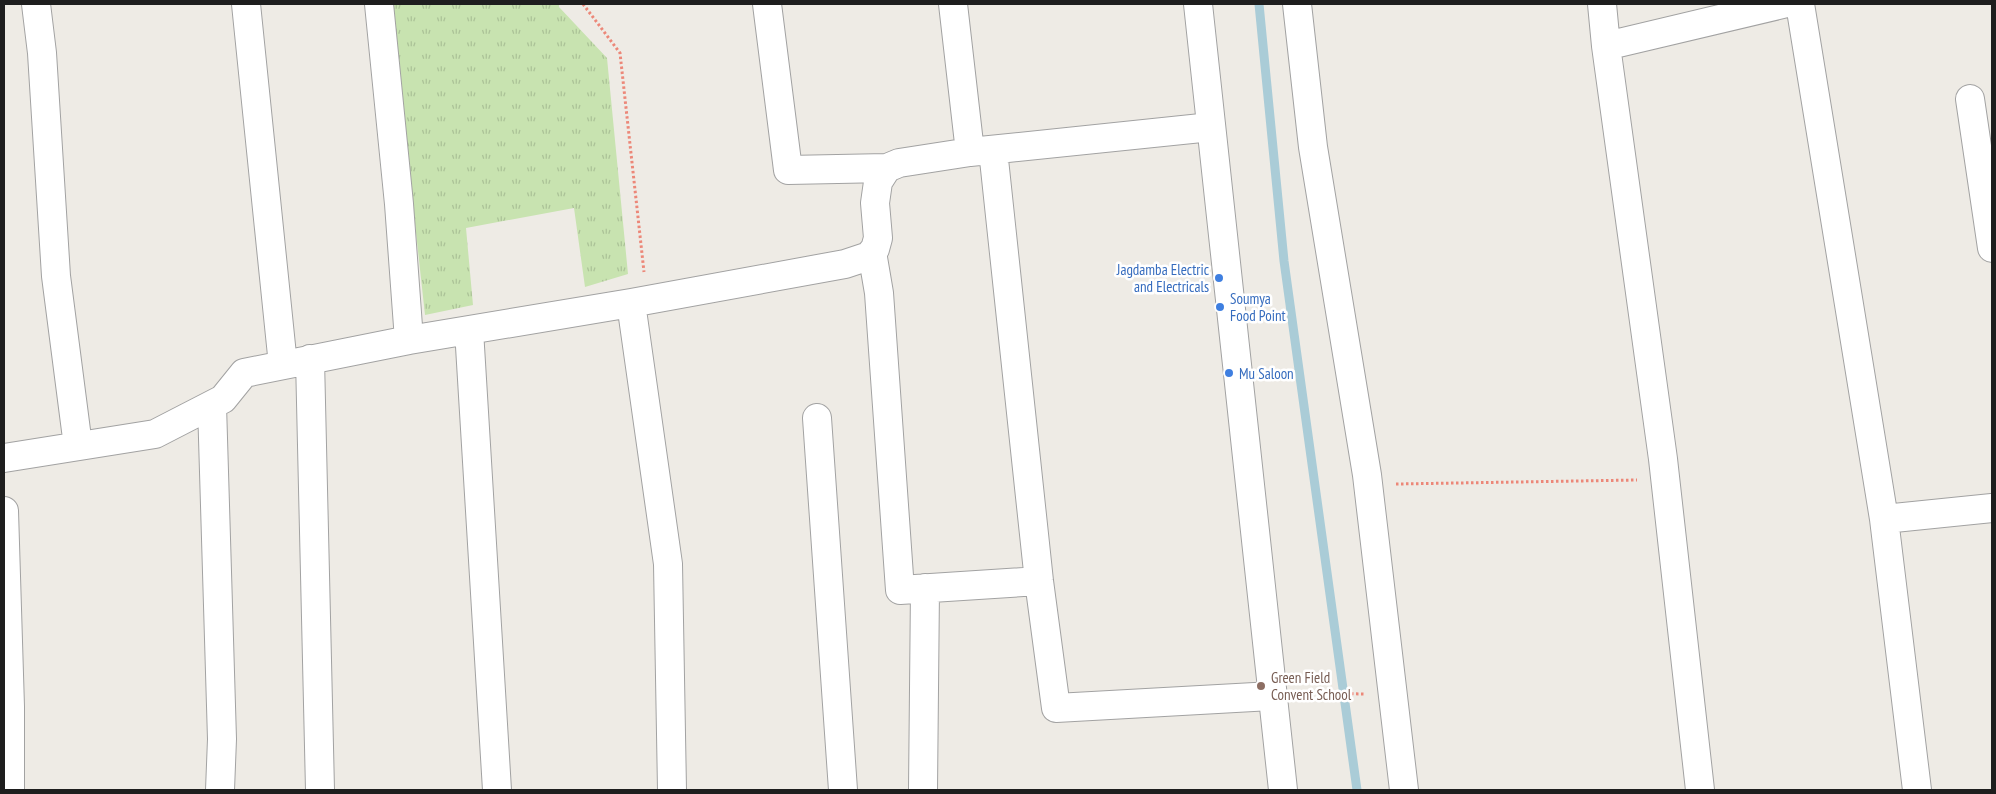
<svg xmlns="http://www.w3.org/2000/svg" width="1996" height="794" viewBox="0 0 1996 794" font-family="'PT Sans Narrow',sans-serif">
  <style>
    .grass { fill: url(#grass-tufts) }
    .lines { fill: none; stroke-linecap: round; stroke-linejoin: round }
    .stream { stroke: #aaccd7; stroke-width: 9 }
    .minor-casing { stroke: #a2a2a2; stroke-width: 30 }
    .tertiary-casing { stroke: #a2a2a2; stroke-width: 30 }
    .path { stroke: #ec8778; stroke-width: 3; stroke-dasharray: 2.5 2.5; stroke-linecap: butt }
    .minor { stroke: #fff; stroke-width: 28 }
    .tertiary { stroke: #fff; stroke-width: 28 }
    .shop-dot { fill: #3f7fe0; stroke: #fff; stroke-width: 2 }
    .education-dot { fill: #8d6e63; stroke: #fff; stroke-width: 2 }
    .labels { text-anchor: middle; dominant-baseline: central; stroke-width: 5; stroke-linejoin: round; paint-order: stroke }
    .shop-label { font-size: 15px; fill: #366cbe; stroke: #fff; text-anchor: start }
    .education-label { font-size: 15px; fill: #785e54; stroke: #fff; text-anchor: start }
  </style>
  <defs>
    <pattern id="grass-tufts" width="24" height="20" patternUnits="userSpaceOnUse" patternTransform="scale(1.25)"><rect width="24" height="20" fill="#c8e3b0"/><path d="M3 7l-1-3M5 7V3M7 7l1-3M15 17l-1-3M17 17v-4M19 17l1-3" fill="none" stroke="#abc297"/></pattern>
  </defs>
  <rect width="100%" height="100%" fill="#eeebe5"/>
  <!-- grass -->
  <path class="grass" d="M391,4H559V7L607,58L628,274L585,287L574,208L466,228L473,305L425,315Z"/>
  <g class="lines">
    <!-- stream -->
    <path class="stream" d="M1259,4L1284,261L1357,790"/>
    <defs>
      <path id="minor" d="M36,4L42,53L56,276L78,446
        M246,4L283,365
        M379,4L399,204L409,340
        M767,4L788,170L887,168
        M953,4L970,152
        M1297,4L1313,147L1367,475L1404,790
        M1602,4L1606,46L1663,459L1700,790
        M1800,4L1884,519L1992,508
        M1606,46L1783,4
        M1970,99L1992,248
        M993,150L1039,581L1056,708L1273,696
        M872,252L879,293L900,590L1039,581
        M631,303L668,564L672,790
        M469,330L497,790
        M310,359L320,790
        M212,405L222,739L220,790
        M817,418L843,790
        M4,458L155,434L223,399L244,373L409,340L631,303L845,264L869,256L875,249L878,238L875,203L878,182L887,168L899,163L970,152L1211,127
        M4,511L10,707V790
        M1884,519L1917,790
        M923,790L925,588"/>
      <path id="tertiary" d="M1198,4L1283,790"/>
    </defs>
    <!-- minor casing -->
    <use href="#minor" class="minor-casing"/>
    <!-- tertiary casing -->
    <use href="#tertiary" class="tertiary-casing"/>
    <!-- path -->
    <path class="path" d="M583,4L620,53L644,272
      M1396,484L1637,480
      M1301,693L1365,694"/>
    <!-- minor -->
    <use href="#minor" class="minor"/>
    <!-- tertiary -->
    <use href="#tertiary" class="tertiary"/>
  </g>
  <!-- markers -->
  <g class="shop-dot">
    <circle cx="1219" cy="278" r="5"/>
    <circle cx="1220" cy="307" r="5"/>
    <circle cx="1229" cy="373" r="5"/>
  </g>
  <circle class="education-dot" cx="1261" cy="686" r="5"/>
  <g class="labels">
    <!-- shop labels -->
    <g class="shop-label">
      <text x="1209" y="269" text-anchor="end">Jagdamba Electric<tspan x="1209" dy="17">and Electricals</tspan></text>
      <text x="1230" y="298">Soumya<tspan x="1230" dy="17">Food Point</tspan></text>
      <text x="1239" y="373">Mu Saloon</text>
    </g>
    <!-- education labels -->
    <g class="education-label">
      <text x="1271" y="677">Green Field<tspan x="1271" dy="17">Convent School</tspan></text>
    </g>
  </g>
  <!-- border -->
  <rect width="1996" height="794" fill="none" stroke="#1e1e1e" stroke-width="10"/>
</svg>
